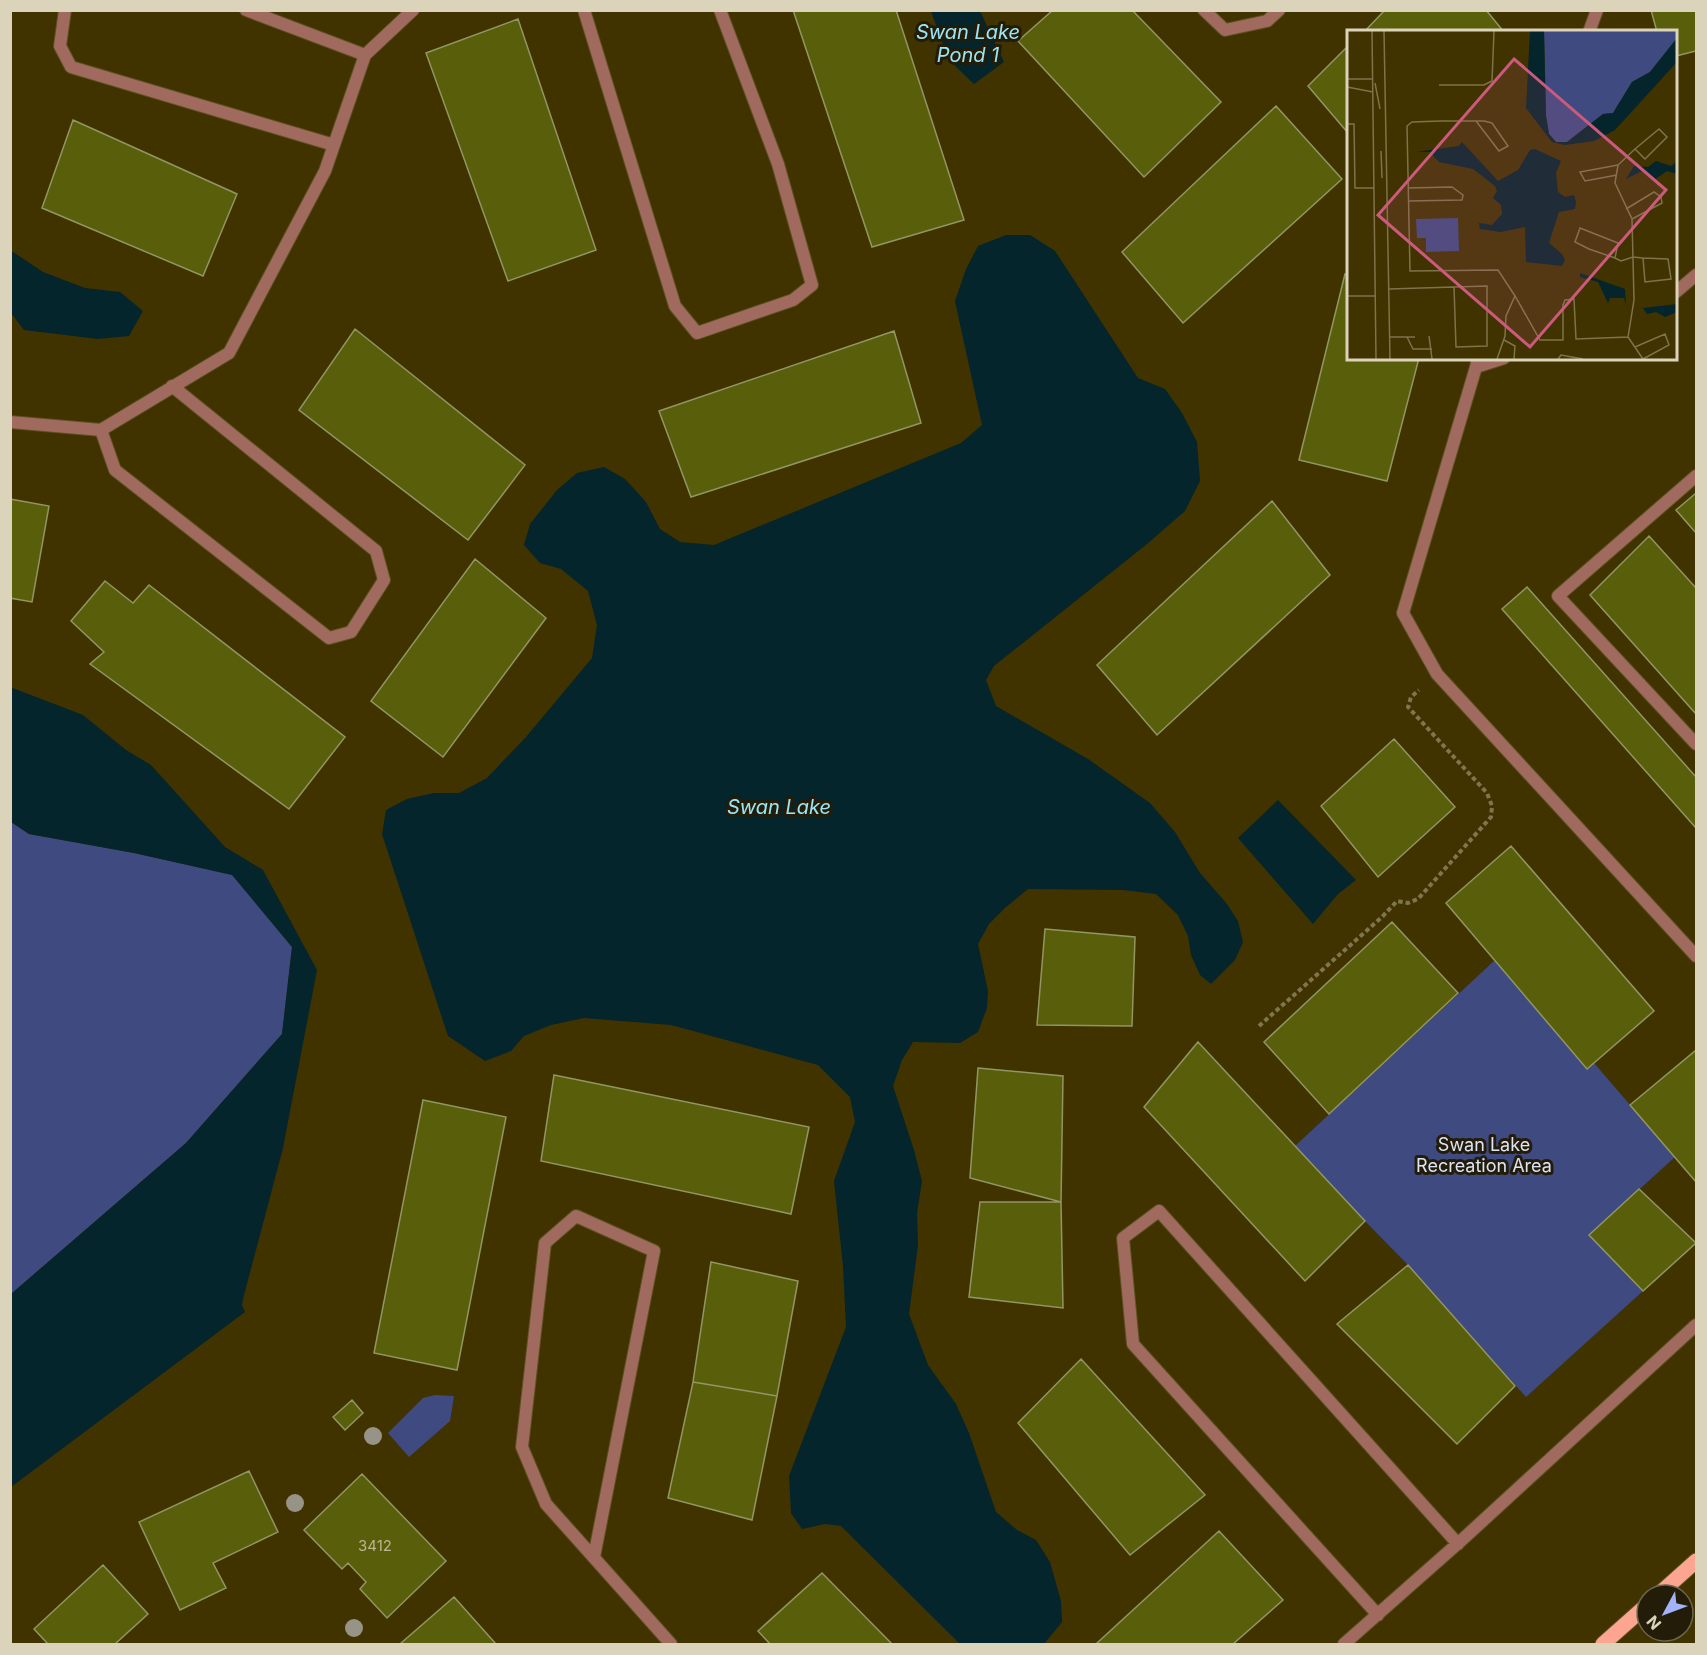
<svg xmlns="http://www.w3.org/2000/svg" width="1707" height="1655" viewBox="0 0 1707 1655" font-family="Inter,sans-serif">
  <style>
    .green { fill: #3f4a80 }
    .water { fill: #03252b }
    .building { fill: #595e0b; stroke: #919665; stroke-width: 1.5 }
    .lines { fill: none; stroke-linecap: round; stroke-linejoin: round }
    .service-casing { stroke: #5c5022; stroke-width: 14 }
    .primary-casing { stroke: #5c5022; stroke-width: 17 }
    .path { stroke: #80764e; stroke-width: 4; stroke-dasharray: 4.5 3; stroke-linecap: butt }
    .service { stroke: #a06a5e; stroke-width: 12 }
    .primary { stroke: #fca591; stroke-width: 15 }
    .tree { fill: #979487 }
    .labels { text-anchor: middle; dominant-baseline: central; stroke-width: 6; stroke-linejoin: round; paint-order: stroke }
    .number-label { font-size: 15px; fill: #bab68f }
    .park-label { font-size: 18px; fill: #dee3f5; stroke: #221c08 }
    .water-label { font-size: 20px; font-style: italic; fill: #9be5f6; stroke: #221c08 }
    .inset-road { fill: none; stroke: #7e734b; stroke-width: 1.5 }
    .view { fill: #cb5a7d; fill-opacity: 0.15; stroke: #cb5a7d; stroke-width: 3 }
    .inset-edge { fill: none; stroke: #dbd4bb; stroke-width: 3 }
  </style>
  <rect width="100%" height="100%" fill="#403300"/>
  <!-- green -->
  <path class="green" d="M11,822L29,834L134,853L233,875L292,947L282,1034L186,1143L11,1294Z
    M1495,960L1587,1069L1594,1063L1675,1157L1589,1235L1643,1291L1526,1397L1408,1265L1365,1221L1295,1146Z
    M435,1395L454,1396L450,1421L409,1457L388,1433L423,1398Z"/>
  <!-- water -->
  <path class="water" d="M931,11H980L1004,62L974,84L948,59Z
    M1006,235H1030L1055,251L1138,378L1165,389L1182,413L1197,442L1200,481L1185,511L1147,544L994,666L986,680L996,706L1088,759L1150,803L1175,832L1200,873L1227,904L1238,921L1243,942L1235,960L1211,984L1200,975L1191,955L1188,936L1178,915L1156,894L1123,890L1028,889L1006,907L989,924L978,944L988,991L987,1008L978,1032L960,1043L913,1042L902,1060L893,1086L914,1150L922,1181L917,1213L918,1245L909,1314L928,1365L956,1404L969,1433L996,1512L1017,1530L1036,1540L1050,1562L1061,1601L1062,1622L1044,1644H960L841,1526L825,1524L802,1529L791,1513L789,1476L846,1327L843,1266L834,1181L855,1122L850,1097L818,1065L671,1025L584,1018L551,1025L524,1036L511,1051L485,1061L448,1036L382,834L386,810L407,799L434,793H459L487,778L526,737L592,658L597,625L588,591L561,569L540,563L524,545L530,524L557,490L577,473L604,467L625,479L646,502L660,529L680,542L714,545L961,443L982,425L955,301L966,269L978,246Z
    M10,250L43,272L85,288L120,292L143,311L129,336L98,339L24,330L11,313Z
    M10,687L83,715L126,750L151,765L225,847L263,870L317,970L283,1148L243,1299L242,1305L245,1312L11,1487V1294L186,1143L282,1034L292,947L232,875L134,853L29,834L11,822Z
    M1278,800L1356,880L1338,894L1313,924L1238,838Z"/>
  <!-- building -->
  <path class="building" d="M793,10H896L964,220L872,247Z
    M1053,10H1132L1221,102L1144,177L1018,41Z
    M1385,10H1486L1504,32H1364Z
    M1651,10H1696V51L1676,56V32H1657Z
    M518,19L596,250L508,281L426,53Z
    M1348,46V133L1308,86Z
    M1276,106L1342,179L1183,323L1122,252Z
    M73,120L237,194L203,276L42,208Z
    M1345,274L1348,276V358H1419L1387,481L1299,460Z
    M355,329L525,465L468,540L299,410Z
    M894,331L921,423L691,497L659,411Z
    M1696,493V533L1676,510Z
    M10,499L49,506L32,602L10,598Z
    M1272,501L1330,575L1157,735L1097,665Z
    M1649,536L1696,588V714L1590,595Z
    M475,559L546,618L443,757L371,701Z
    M105,581L133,603L149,585L345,737L289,809L90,664L104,652L71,621Z
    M1527,587L1696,777V828L1502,609Z
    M1394,739L1455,807L1378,877L1321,806Z
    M1511,846L1654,1011L1587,1069L1446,903Z
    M1392,922L1458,993L1329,1114L1264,1042Z
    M1045,929L1135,937L1132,1026L1037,1025Z
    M1198,1042L1365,1221L1305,1281L1144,1107Z
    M1695,1051L1696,1053V1182L1630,1105Z
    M978,1068L1063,1076L1061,1202L970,1178Z
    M554,1075L809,1127L791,1214L541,1161Z
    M423,1100L506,1117L457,1370L374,1353Z
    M1639,1189L1696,1243L1643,1291L1589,1235Z
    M980,1202H1061L1063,1308L969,1297Z
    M711,1262L798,1281L777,1396L693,1382Z
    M1408,1265L1515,1386L1457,1444L1337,1324Z
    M1081,1359L1205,1495L1130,1555L1018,1423Z
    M693,1382L777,1396L752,1520L668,1498Z
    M352,1400L363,1413L345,1430L333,1417Z
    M249,1471L278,1532L213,1563L226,1588L180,1610L139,1522Z
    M362,1474L446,1561L387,1618L360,1589L366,1582L348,1563L342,1569L304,1530Z
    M1219,1531L1283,1600L1233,1644H1096Z
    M103,1565L148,1614L115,1644H48L34,1629Z
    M822,1573L892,1644H770L758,1631Z
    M454,1597L496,1644H400Z"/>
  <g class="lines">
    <defs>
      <path id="service" d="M65,10L60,46L71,67L334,145
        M246,10L365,55
        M584,10L675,306L697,333L793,300L812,285L778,164L720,10
        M1204,10L1225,30L1267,21L1279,10
        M1589,32L1597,10
        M1676,292L1696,275
        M1478,358L1476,367L1504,358
        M1476,367L1403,613L1437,674L1696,956
        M10,422L101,430L229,353L325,171L365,55L413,10
        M101,430L115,470L329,638L351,632L384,580L376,551L172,386
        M1696,476L1558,596L1696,744
        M594,1557L654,1251L576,1216L545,1243L522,1447L546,1504L671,1644
        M1378,1615L1133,1344L1123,1238L1159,1211L1458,1544
        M1344,1644L1464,1538L1696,1325"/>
      <path id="primary" d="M1658,1595L1696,1561
        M1603,1644L1647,1605"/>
    </defs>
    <!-- service casing -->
    <use href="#service" class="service-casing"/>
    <!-- primary casing -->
    <use href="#primary" class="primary-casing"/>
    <!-- path -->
    <path class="path" d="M1259,1026L1382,917L1397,901L1408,903L1418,899L1491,817L1492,806L1487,793L1408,707L1411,697L1419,690"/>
    <!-- service -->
    <use href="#service" class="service"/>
    <!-- primary -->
    <use href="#primary" class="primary"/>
  </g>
  <!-- trees -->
  <g class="tree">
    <circle cx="373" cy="1436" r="9"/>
    <circle cx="295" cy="1503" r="9"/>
    <circle cx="354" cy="1628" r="9"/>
  </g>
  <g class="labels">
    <!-- number labels -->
    <g class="number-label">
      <text x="375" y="1545">3412</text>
    </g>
    <!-- park labels -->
    <g class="park-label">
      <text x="1484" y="1144">Swan Lake<tspan x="1484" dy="21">Recreation Area</tspan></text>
    </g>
    <!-- water labels -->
    <g class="water-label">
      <text x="968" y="32">Swan Lake<tspan x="968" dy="23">Pond 1</tspan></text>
      <text x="779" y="807">Swan Lake</text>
    </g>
  </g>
  <!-- overview -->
  <g transform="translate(1347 30)">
    <rect width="330" height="330" fill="#403300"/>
    <path d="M197,1H330V8L303,42L285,52L266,83L256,84L220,112H209L202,104L199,86ZM111,188L112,221L79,222V208H70L69,189Z" fill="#3f4a80"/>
    <path d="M183,1H197L199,86L202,104L209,112H220L256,84L266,83L285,52L303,42L330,8V32L268,100L247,111L218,115L205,112L179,78ZM115,112L151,151L171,140L183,120L188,119L214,131L209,143L211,162L218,167L227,165L229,172L228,179L212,182L202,213L215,224L218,230L215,236L179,232L178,197L154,202L133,199L132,193L145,195L155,184L154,175L146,168L150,161L148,156L126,139L92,132L83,122H69L112,116ZM309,131L324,136L330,132V144L320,141L307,150L295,141L279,149L287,136L301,137ZM233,243L278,259L279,275L277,268H263L261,273L251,252L233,247ZM330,274V282L318,287L309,282L300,284L296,278Z" fill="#03252b"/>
    <path class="inset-road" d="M25,1L29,329M37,1L43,329M0,49H26M28,53L33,79M92,55H137L145,51L147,1M0,57L26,62M129,91L152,121L161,116L145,93L137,91H94L65,92L60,96L63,241L151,240L168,266M0,94H7L8,158H27M34,121L35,148M270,145L238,151L233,142L271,135M61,158L105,157L116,165L115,170L61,171M279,179L307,162L314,167L315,173L285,189M268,228L271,213L233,198L228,212L242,219L268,228L274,231L286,227L296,228L321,229L324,249L298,252L296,228M42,259L107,257L140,256V316L109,317L107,257M0,266H29M82,306L85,329M43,307H68M60,307L66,319H85M281,307L296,329M157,310L168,316L167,329M288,317L318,304L322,315L296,329M150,329L158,306L159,286L168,266L193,310H216V275L218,270L227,269L229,309L281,307L287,270L285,189L268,153L271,135L288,119L312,99L320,107L298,129L288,119M211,329L214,325L236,329"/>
    <path class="view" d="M167,29L319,160L183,317L31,185Z"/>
    <rect width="330" height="330" class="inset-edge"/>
  </g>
  <!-- border -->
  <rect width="1707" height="1655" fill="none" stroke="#dbd4bb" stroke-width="24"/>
  <!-- north arrow -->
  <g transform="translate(1665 1613) rotate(229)"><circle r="28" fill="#221c08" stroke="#6c6650" stroke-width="1.5"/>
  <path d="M0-4.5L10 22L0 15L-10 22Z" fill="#a1b3fd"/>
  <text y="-9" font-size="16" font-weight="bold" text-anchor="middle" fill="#dbd4bb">N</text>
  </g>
</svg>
